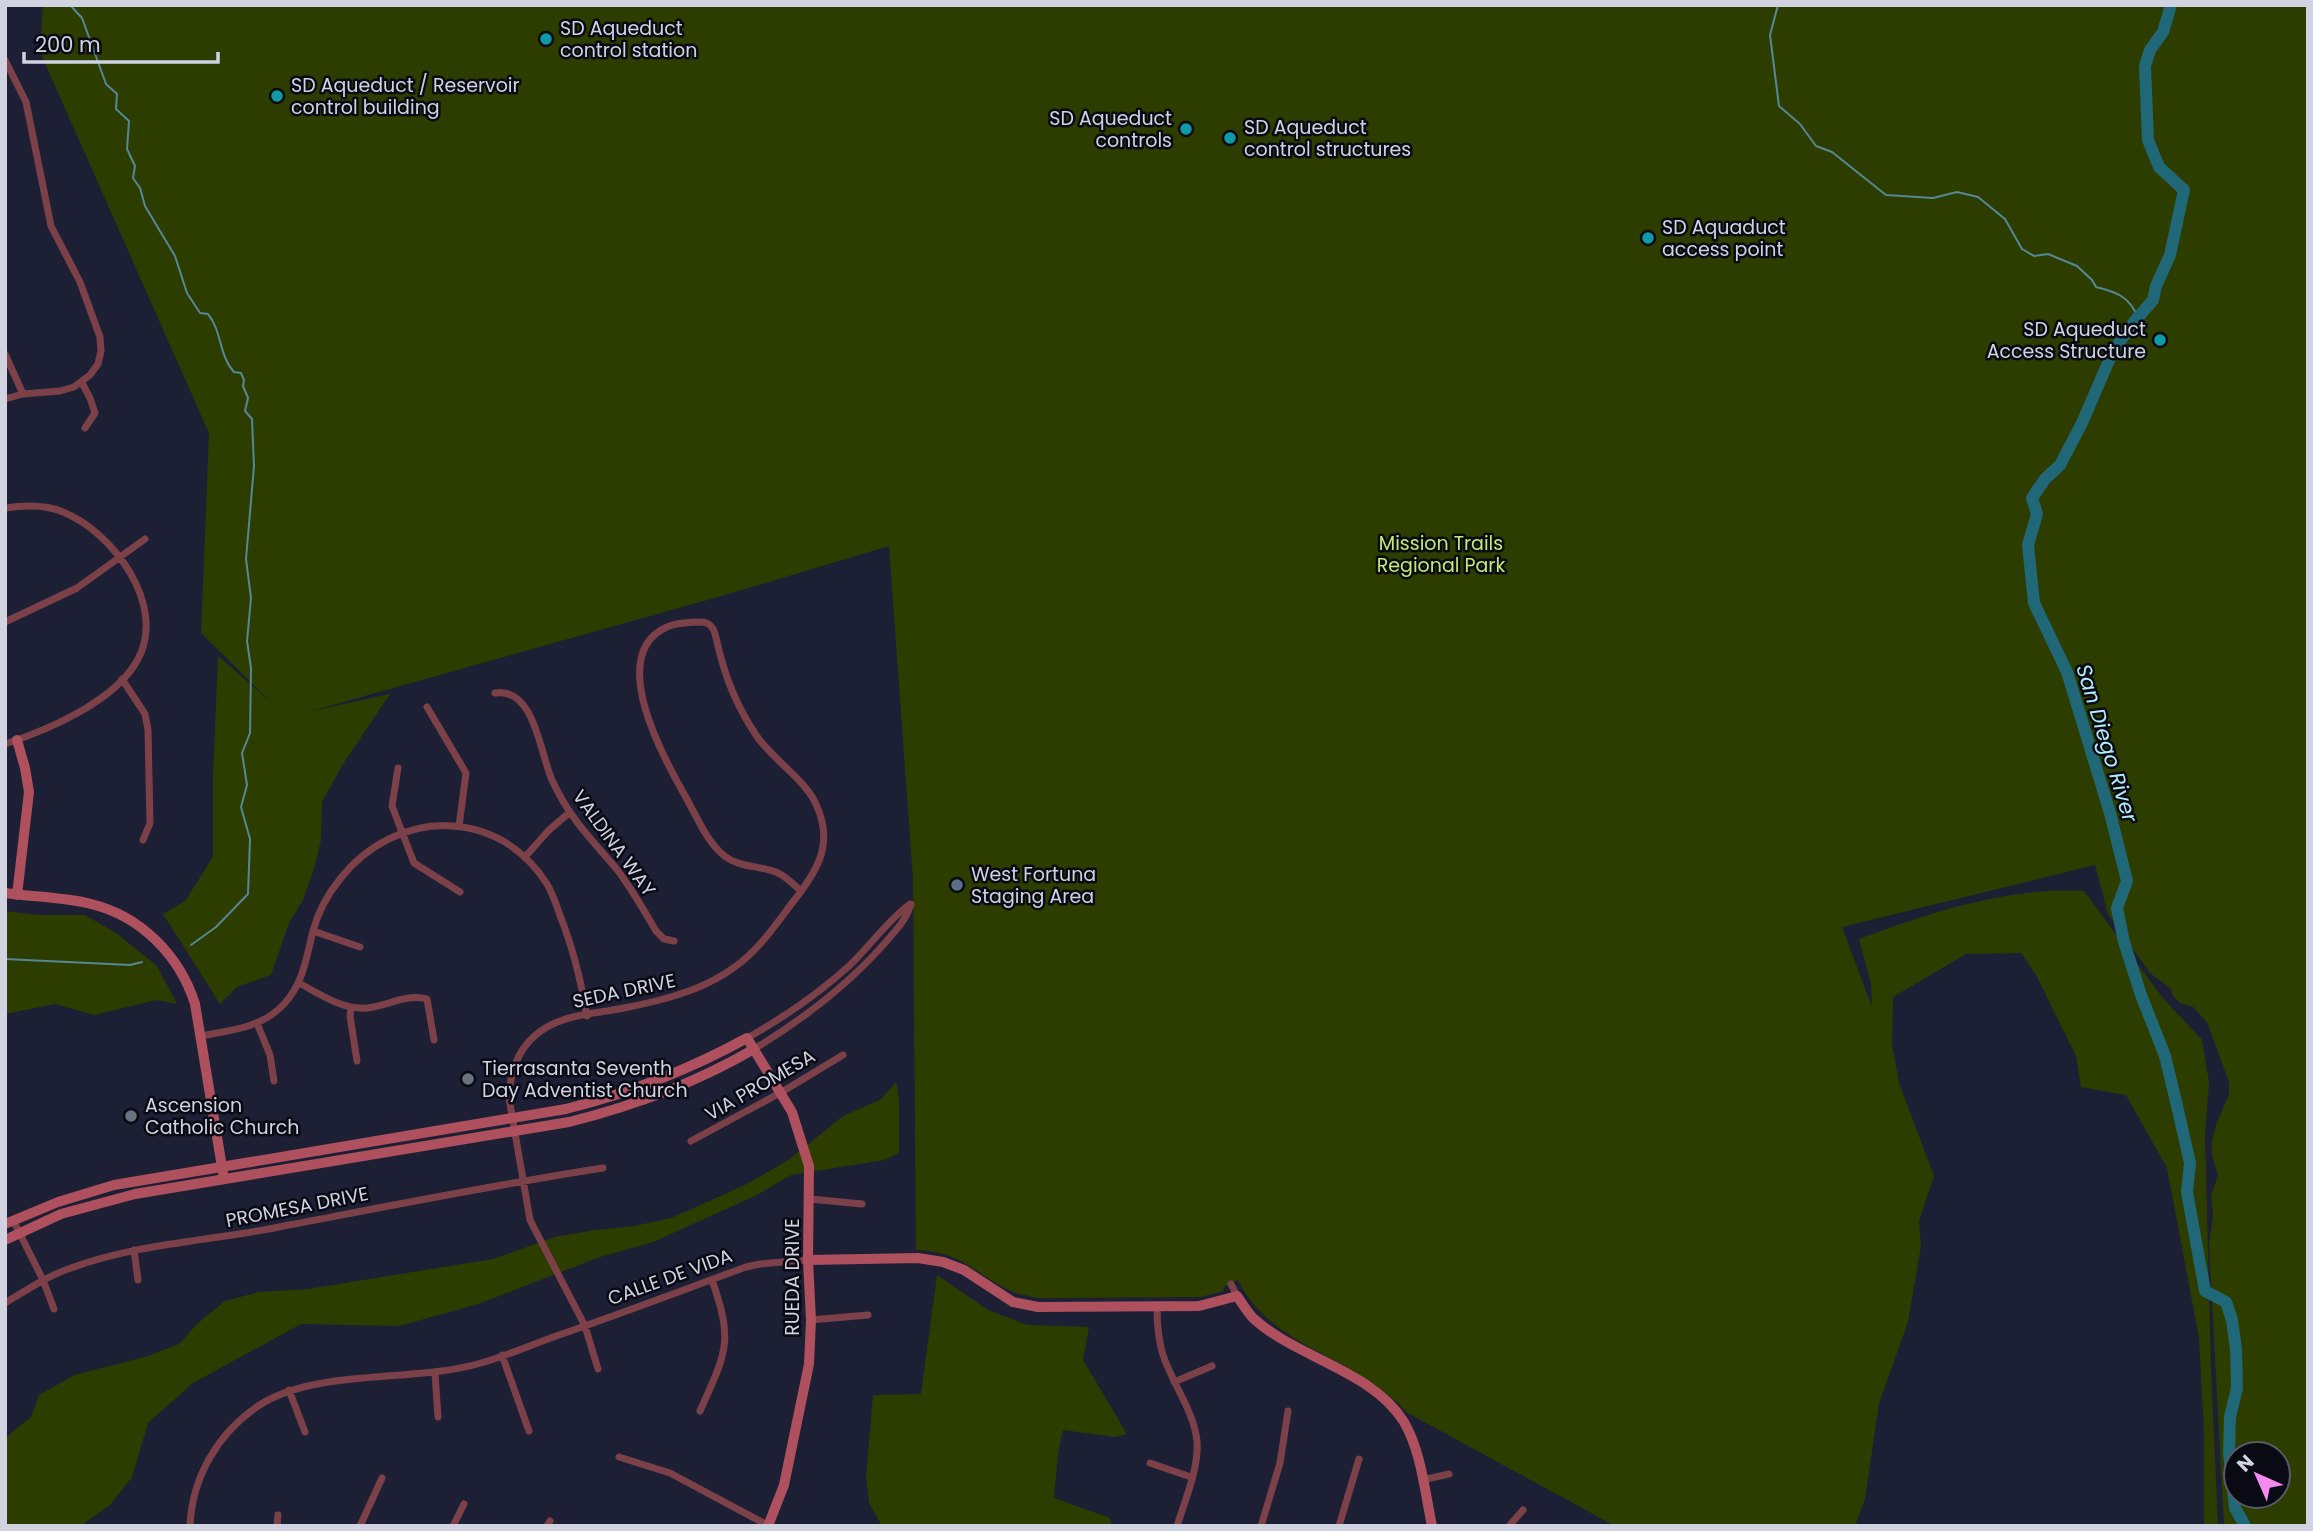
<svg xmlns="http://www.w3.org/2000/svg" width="2313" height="1531" viewBox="0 0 2313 1531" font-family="Poppins,sans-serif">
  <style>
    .green { fill: #2d3d00; fill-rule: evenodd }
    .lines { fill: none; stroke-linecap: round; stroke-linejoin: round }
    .stream { stroke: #558797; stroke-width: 2 }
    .river { stroke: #206777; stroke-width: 12 }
    .street { stroke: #7c4148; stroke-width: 7 }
    .secondary { stroke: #ae505d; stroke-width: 10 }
    .culture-dot { fill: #0f9aa8; stroke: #090a13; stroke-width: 2.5 }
    .service-dot { fill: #5c6f8a; stroke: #090a13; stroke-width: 2.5 }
    .worship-dot { fill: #6b7280; stroke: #090a13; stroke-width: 2.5 }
    .labels { text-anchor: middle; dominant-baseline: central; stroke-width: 5; stroke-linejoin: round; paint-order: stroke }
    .poi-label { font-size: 19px; fill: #d1d3e1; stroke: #090a13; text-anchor: start }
    .park-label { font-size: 19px; fill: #c4e974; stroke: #090a13 }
    .street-label { font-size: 19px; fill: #d1d3e1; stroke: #090a13 }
    .water-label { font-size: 21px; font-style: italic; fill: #b5edfc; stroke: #090a13 }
  </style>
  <rect width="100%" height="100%" fill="#1d1f34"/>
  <!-- green -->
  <path class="green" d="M43,5H2308V1526H2224L2209,1245L2213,1215L2211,1196L2218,1176L2212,1155V1140L2217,1122L2229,1095V1082L2207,1022L2193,1007L2180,1003L2173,996L2171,989L2150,973L2108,914L2095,865L1842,927L1872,1007L1871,984L1859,939C1932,912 2007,887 2084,891L2162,997L2202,1040L2209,1082L2205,1136L2211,1368L2218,1526H2204V1433L2199,1338L2167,1168L2126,1095L2081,1087L2076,1056L2036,975L2021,953L1966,954L1893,997L1892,1045L1899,1083L1934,1176L1919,1221L1921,1246L1908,1322L1879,1403L1865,1499L1855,1526H1615L1406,1412C1357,1355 1271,1349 1238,1280L1223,1287L1224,1291L1201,1297L1037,1298C1030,1296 1022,1295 1015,1293C976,1276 965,1252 916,1250L913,879L889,546L718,597L311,711L390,694L343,764L322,802L321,840L314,869L303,900L289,923L271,975L237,987L220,1004L163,914L185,901L213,857V776L218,656L271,702L201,633L209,433L40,52ZM2236,1454H2278V1496H2236Z
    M5,911L39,915H85L116,933L157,966L177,1004L156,1000L94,1015L55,1004L5,1014Z
    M896,1082L899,1098V1153L884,1160L791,1175L757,1195L653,1242L600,1257L478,1304L399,1326L301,1324L193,1383L148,1423L132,1477L110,1505L80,1526H5V1438L31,1417L39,1395L75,1375L148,1356L179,1344L198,1323L225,1301L259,1292L308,1289L493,1259L555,1237L595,1230L635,1226L671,1218L745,1185L790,1159L843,1116L880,1100Z
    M937,1275L988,1310L1027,1325L1089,1327L1083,1360L1127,1434L1115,1437L1063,1430L1058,1454L1054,1498L1110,1518L1111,1526H882L869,1503L866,1476L873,1395L921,1394Z"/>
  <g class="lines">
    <!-- stream -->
    <path class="stream" d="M70,5L82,18L106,84L117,94L116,109L129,121L127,149L135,166L133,178L140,188L145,206L175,256L187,293L200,313L208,314C222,331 219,356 234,372L241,373L244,380L243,386L248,398L245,411L252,419L254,466L246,559L251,598L247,641L251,668L250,733L242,753L247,785L241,807L250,839L248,894L216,927L191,945
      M1778,5L1770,35L1779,106L1800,124L1816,146L1832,152L1886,195L1933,198L1957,192L1978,197L2005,219L2022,249L2034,256L2048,254L2077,266L2092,280L2096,287C2117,292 2130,297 2138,318
      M5,959L130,965L142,962"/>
    <!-- river -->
    <path class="river" d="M2171,5L2163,32L2150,50L2145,66L2148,140L2159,167L2184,190L2170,255L2156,286L2153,300L2134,322L2113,351L2082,423L2060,465L2045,479L2032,498L2037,514L2028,545L2034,603L2067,672L2110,813L2127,881L2117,908L2124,942L2141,995L2165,1056L2178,1110L2190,1163L2187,1192L2205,1291L2226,1302L2232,1320L2236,1349L2237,1388L2230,1417L2229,1453L2235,1508L2245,1526"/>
    <!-- street -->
    <path class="street" d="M5,60L26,102L51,226L80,282L100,337L101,351L98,364L90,375L74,387L60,391L23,394L5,399
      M5,354L23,394
      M82,383L90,398L95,413L85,428
      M5,508C25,505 45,504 63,512C113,532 167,605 138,659C116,701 48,730 5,744
      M5,622L77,588L145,539
      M122,679L145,714L148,730L150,823L143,840
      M495,693C535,687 540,754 552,780C569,817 589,837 615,867C631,887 643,909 656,931L664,939L674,941
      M427,707L466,773L459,826
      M398,768L392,806L414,863L460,892
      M525,857L549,830L569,813
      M313,931L360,947
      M299,983C320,994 342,1010 367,1008C387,1006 408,993 427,999L434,1040
      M351,1007L350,1016L357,1061
      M257,1023L270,1055L274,1081
      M201,1036C231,1030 262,1028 284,1004C304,982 306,958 313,931C318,912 328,894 340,879C395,809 497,805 547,884C553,894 557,907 561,918C574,951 581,981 587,1016
      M747,1038C783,1018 818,994 849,966C870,946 887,921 910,904
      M754,1049C802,1020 847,986 884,944C895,931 906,921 911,904
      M691,1141L780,1093L843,1055
      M810,1199L862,1204
      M13,1220L43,1280L54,1309
      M134,1250L138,1280
      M1231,1284L1237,1296
      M5,1303C27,1290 47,1276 71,1268C136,1244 206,1241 274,1228C384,1207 493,1185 603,1168
      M1157,1306C1157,1323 1158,1339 1163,1355C1172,1383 1194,1411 1197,1441C1199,1468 1185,1500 1177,1526
      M811,1320L868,1315
      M502,1355L529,1431
      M598,1369L585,1326L530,1220L509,1098C510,1068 521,1042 547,1027C569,1014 599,1013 624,1008C675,998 724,985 760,944C773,930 784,913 796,898C820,867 834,841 815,802C804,779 771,758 756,735C736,705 725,677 717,642C715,633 714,625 704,622C693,622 678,622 667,627C606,654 663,757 684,794C695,813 705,838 721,853C737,868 757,865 776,872C786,876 794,885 801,891
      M435,1373L438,1417
      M1174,1382L1212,1366
      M289,1390L305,1432
      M700,1411C726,1352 734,1343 712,1280
      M619,1457L670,1473L769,1526
      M1150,1463L1191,1477
      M1422,1480L1449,1474
      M190,1526C192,1477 218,1433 258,1406C315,1368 414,1383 481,1363C506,1356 531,1345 556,1336C620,1314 683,1290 746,1267L760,1264L808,1260
      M277,1526L278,1515
      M360,1526L382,1478
      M453,1526L464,1504
      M547,1526L550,1521
      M1261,1526L1280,1463L1288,1411
      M1339,1526L1359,1459
      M1509,1526L1523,1510"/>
    <!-- secondary -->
    <path class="secondary" d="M17,740L25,768L29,792L17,895
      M5,893C33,897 64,897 91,904C141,916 180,956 195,1004L223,1173
      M5,1224L58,1202L114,1185L566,1109C629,1093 689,1070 747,1038L792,1112L809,1166L808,1260L811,1320L809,1364L784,1485L768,1526
      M5,1240L61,1214L135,1194L569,1122C633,1106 696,1083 754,1049
      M808,1260L918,1258L943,1262L964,1270L1013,1302L1038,1307L1199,1306L1237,1296C1242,1303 1247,1312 1253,1318C1296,1358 1372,1370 1404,1422C1421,1451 1425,1492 1432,1526"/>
  </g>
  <!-- markers -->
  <g class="culture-dot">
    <circle cx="546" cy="39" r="7"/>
    <circle cx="277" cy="96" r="7"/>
    <circle cx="1186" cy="129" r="7"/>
    <circle cx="1230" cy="138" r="7"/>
    <circle cx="1648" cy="238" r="7"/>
    <circle cx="2160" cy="340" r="7"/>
  </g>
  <circle class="service-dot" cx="957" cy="885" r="7"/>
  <g class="worship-dot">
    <circle cx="468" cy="1079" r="7"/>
    <circle cx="131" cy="1116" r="7"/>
  </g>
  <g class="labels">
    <!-- poi labels -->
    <g class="poi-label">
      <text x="560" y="28">SD Aqueduct<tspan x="560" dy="22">control station</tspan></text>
      <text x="291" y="85">SD Aqueduct / Reservoir<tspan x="291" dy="22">control building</tspan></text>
      <text x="1172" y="118" text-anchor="end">SD Aqueduct<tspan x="1172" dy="22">controls</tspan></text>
      <text x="1244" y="127">SD Aqueduct<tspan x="1244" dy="22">control structures</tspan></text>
      <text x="1662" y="227">SD Aquaduct<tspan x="1662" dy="22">access point</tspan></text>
      <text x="2146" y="329" text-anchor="end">SD Aqueduct<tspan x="2146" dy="22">Access Structure</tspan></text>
      <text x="971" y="874">West Fortuna<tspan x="971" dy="22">Staging Area</tspan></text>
      <text x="482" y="1068">Tierrasanta Seventh<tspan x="482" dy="22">Day Adventist Church</tspan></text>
      <text x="145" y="1105">Ascension<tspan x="145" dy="22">Catholic Church</tspan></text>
    </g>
    <!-- park labels -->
    <g class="park-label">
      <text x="1441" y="543">Mission Trails<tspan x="1441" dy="22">Regional Park</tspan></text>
    </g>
    <!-- street labels -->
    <g class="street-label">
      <text transform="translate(614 843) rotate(54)">VALDINA WAY</text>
      <text transform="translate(624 991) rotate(-12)">SEDA DRIVE</text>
      <text transform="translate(760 1085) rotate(-30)">VIA PROMESA</text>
      <text transform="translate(297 1207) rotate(-11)">PROMESA DRIVE</text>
      <text transform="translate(670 1277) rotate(-20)">CALLE DE VIDA</text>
      <text transform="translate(792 1277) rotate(-90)">RUEDA DRIVE</text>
    </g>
    <!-- water labels -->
    <g class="water-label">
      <text transform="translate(2107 743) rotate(73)">San Diego River</text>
    </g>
  </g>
  <!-- border -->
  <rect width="2313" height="1531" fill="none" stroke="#d1d3e1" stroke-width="14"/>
  <!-- north arrow -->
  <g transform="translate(2257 1475) rotate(315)"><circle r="33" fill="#090a13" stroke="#595a65" stroke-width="2"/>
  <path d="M0-5L12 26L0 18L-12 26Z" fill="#f489f1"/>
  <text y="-10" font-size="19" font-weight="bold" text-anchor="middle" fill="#d1d3e1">N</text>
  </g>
  <!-- scale -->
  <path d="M24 52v10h194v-10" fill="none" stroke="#d1d3e1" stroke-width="3.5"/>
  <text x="35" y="52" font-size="21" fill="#d1d3e1" stroke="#090a13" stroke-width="5" paint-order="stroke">200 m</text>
</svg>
